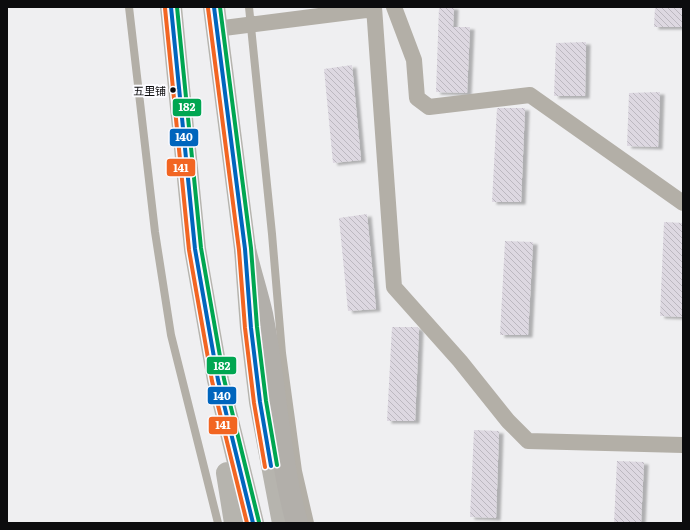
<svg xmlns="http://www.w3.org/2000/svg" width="690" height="530" viewBox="0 0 690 530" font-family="Literata,'Noto Sans SC',serif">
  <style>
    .building { fill: url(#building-back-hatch); filter: url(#shadow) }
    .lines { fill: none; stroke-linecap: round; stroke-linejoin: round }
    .lane { stroke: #b3afa7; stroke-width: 8 }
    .street { stroke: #b3afa7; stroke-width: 16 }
    .primary { stroke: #b6b4ae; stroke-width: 22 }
    .highway { stroke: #b2afaa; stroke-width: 22 }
    .bus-1-casing { stroke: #fbfbff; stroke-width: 7 }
    .bus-2-casing { stroke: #fbfbff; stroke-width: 7 }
    .bus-3-casing { stroke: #fbfbff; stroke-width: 7 }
    .bus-1 { stroke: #0065bd; stroke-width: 4 }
    .bus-2 { stroke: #f26522; stroke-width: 4 }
    .bus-3 { stroke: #00a651; stroke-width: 4 }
    .bus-dot { fill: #0c0c0e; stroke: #fbfbff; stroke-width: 1.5 }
    .labels { text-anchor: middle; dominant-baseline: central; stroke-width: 4; stroke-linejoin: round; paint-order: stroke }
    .bus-label { font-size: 11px; fill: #0c0c0e; stroke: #fbfbff; text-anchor: end }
    .line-badge { stroke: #fbfbff; stroke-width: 1.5 }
    .badge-label { font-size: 11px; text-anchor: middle; font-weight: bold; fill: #fff }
  </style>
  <defs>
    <pattern id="building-back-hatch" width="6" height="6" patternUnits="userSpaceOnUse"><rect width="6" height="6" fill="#ddd8e1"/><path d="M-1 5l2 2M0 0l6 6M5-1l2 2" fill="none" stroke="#bcb8c0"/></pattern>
    <filter id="shadow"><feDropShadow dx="4.5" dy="2.5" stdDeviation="1" flood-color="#0004"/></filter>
  </defs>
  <rect width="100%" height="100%" fill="#efeff1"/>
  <!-- building -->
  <path class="building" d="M439,7H454L453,27H470L467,93L436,92Z
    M655,7H683V27H654Z
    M586,42L585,96H554L556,43Z
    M352,65L361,160L333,163L324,69Z
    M660,92L658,147L627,146L629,93Z
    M497,108H525L521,202H492Z
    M367,214L376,309L348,311L339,218Z
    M664,222L683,223V317L660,316Z
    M505,241L533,242L528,335H500Z
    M392,327H417L419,329L415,421H387Z
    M474,430L499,431L496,518L470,517Z
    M617,461L644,462L641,523H614Z"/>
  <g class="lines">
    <!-- lane -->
    <path class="lane" d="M129,7L155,232L171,335L218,523
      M249,7L272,234L282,353L298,471L310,523"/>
    <!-- street -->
    <path class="street" d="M374,7L394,287L460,361L508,421L528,441L683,445
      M394,7L414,60L417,98L429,107L530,95L683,203
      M216,29L374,9"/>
    <!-- primary -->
    <path class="primary" d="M171,7L195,249L218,380L253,523
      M214,7L245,249L251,328L260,402L283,523
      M227,473L235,523"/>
    <!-- highway -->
    <path class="highway" d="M245,249C250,271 257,292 262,314C276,383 278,454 297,523"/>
    <defs>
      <path id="bus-1" d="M171,7L195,249L218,380L253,523
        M214,7L245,249L251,328L260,402L271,466"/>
      <path id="bus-2" d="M165,8L189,250L212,381L247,523
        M208,8L239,250L245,328L254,403L265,467"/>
      <path id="bus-3" d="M177,7L201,248L224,379L259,522
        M220,7L251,248L257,327L266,401L277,465"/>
    </defs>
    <!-- bus-1 casing -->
    <use href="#bus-1" class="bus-1-casing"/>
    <!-- bus-2 casing -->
    <use href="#bus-2" class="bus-2-casing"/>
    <!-- bus-3 casing -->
    <use href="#bus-3" class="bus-3-casing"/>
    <!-- bus-1 -->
    <use href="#bus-1" class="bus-1"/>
    <!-- bus-2 -->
    <use href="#bus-2" class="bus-2"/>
    <!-- bus-3 -->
    <use href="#bus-3" class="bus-3"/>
  </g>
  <!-- markers -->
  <circle class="bus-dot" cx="173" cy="90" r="3.5"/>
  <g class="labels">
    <!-- bus labels -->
    <g class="bus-label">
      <text x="166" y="90">五里铺</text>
    </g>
  </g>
  <g class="line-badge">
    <rect x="172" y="98" width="30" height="19" rx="4" fill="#00a651"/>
    <rect x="169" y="128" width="30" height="19" rx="4" fill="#0065bd"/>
    <rect x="166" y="158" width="30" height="19" rx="4" fill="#f26522"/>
    <rect x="206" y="356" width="31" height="19" rx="4" fill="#00a651"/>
    <rect x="207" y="386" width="30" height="19" rx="4" fill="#0065bd"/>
    <rect x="208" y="416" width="30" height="19" rx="4" fill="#f26522"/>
  </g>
  <g class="badge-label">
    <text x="187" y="111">182</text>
    <text x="184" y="141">140</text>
    <text x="181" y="172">141</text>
    <text x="222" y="370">182</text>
    <text x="222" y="400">140</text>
    <text x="223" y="429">141</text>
  </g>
  <!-- border -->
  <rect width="690" height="530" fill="none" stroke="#0c0c0e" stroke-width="16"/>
</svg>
